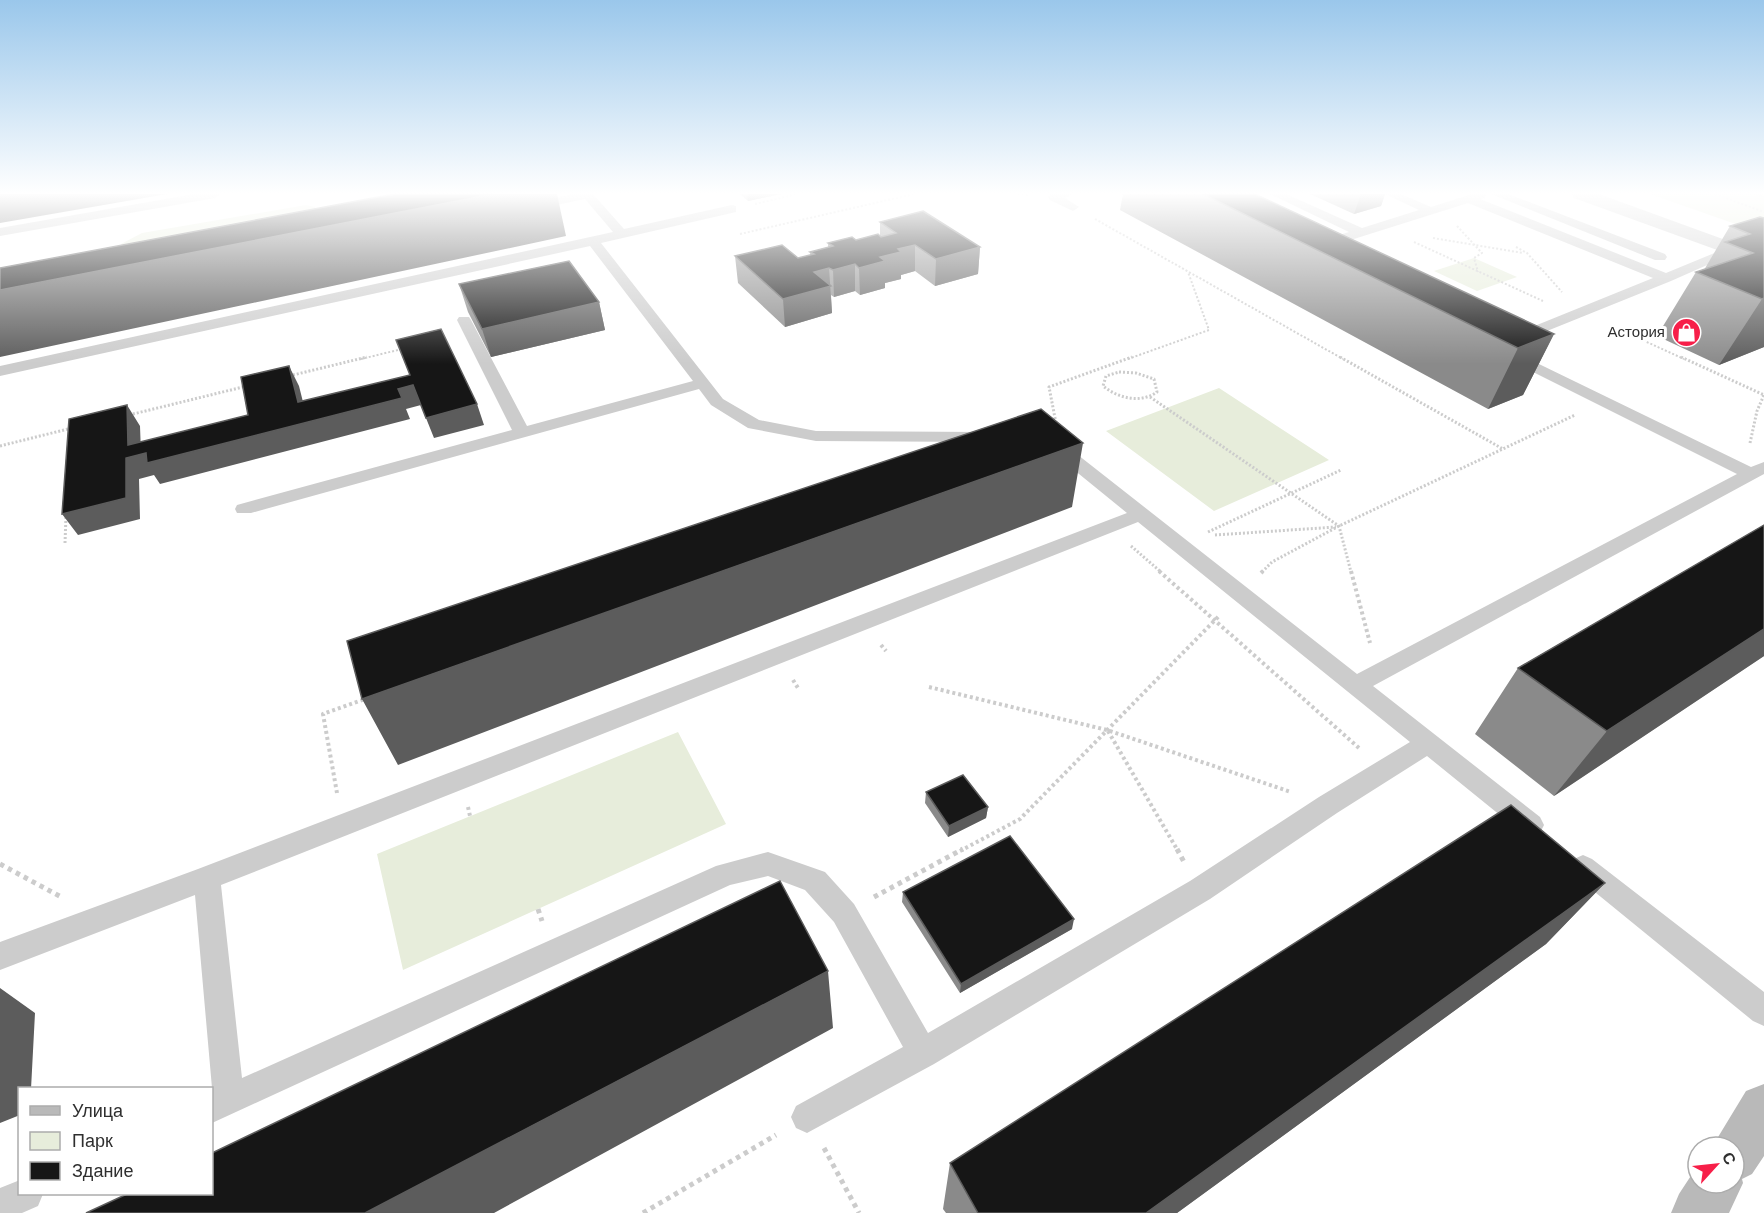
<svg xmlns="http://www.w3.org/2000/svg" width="1764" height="1213" viewBox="0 0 1764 1213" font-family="'DM Sans',sans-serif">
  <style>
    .green { fill: #e7eddb }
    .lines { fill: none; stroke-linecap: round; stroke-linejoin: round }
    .path-far3 { stroke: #ccc; stroke-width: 2; stroke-dasharray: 2 2; stroke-linecap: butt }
    .path-far2 { stroke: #ccc; stroke-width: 3; stroke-dasharray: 2 2; stroke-linecap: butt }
    .path-far1 { stroke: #ccc; stroke-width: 4; stroke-dasharray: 3 3; stroke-linecap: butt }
    .path { stroke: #ccc; stroke-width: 5; stroke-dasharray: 4.5 4.5; stroke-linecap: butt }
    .service { fill: #ccc; fill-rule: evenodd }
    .tertiary { fill: #ccc; fill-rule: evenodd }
    .secondary { fill: #b9b9b9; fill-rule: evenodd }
    .wall { fill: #8a8a8a }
    .shaded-wall { fill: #5c5c5c }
    .building { fill: #161616; stroke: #5c5c5c; stroke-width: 1.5 }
    .labels { text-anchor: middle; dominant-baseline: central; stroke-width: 6; stroke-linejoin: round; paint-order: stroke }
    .far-poi-label { font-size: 15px; fill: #2f2f2f; stroke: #fff; text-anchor: end }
  </style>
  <rect width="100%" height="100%" fill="#fff"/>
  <!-- green -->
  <path class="green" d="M1650,194H1764V234Z
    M306,205L315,207L320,222L120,257L121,244L142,233Z
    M1474,258L1517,277L1477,291L1434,271Z
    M1219,388L1329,460L1214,511L1106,431Z
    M678,732L726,824L403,970L377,854Z"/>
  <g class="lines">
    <!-- path-far3 -->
    <path class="path-far3" d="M1018,194L1029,195
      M1715,194L1764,212
      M1756,194L1764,197
      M755,204L797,194
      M1095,219L1343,359
      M1457,226L1482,253L1474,258L1478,272
      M740,234L914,194
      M1433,238L1523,253
      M1414,242L1543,301
      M1516,247L1527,253L1562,292
      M1614,327L1684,359
      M361,359L402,349
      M1128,359L1209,330L1188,272"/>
    <!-- path-far2 -->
    <path class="path-far2" d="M1340,357L1503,449
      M1681,357L1764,395
      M1119,372L1136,373L1154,379L1157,392C1140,404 1118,398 1103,386L1106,376Z
      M289,376L367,357
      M1150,397L1339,526L1351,572
      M129,415L247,386
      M1056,423L1049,387L1132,357
      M1750,443L1757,411L1764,395
      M0,446L72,428
      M1208,532L1341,470
      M1215,535L1336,527
      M65,543L66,516
      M1131,546L1161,572
      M1262,572L1272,562L1339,526L1575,415"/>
    <!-- path-far1 -->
    <path class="path-far1" d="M1159,571L1359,748
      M1351,571L1370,643
      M1261,573L1263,571
      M881,645L886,651
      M793,680L798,688
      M929,687L1107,730L1291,792
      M1108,731L1178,851
      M337,793L323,714L365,699
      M468,807L470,816
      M960,851L1020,819L1220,615"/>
    <!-- path -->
    <path class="path" d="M1177,849L1184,862
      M0,864L63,898
      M874,897L963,849
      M538,909L542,921
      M824,1148L859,1213
      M643,1213L776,1135"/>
    <!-- service -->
    <path class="service" d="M194,194H221L215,198L0,236V228Z
      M574,194H593L624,229L732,205L736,206V212L601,243L723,399L759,420L816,431L982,432L988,433L991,437L988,441L982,442L816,441L748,428L711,405L699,389L251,513H237L235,509L237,505L512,430L457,320L459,317H469L471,320L527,426L693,381L590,246L0,376V366L613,232L585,199L532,210L526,206L532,202Z
      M1051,194H1072L1065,198L1079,207L1073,211L1050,200L1048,197Z
      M1270,194H1286L1362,228L1419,210L1385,194H1401L1431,207L1472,194H1486L1485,198L1480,199L1666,273L1729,247H1739L1741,250L1671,281L1515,344L1510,342L1507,339L1510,336L1653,278L1468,203L1319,250L1314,249L1312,246L1314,243L1349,232Z
      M1491,194H1508L1665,254L1667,257L1665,260H1655Z
      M1510,350L1751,467L1764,462V474L1373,686L1540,817L1544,825L1540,833L1531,836L1522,833L1427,756L1337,813L1210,899L934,1064L807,1133L796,1128L791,1117L796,1106L903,1047L834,922L805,890L768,876L730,885L212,1123V1088L195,895L0,970V942L198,869L1127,513L1052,452L1049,448L1052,444H1064L1357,674L1737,474L1505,358L1502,355L1505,352ZM1138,522L1410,742L1319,797L1190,881L928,1033L854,904L825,872L768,852L716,866L242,1078L221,885Z
      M1583,855L1592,859L1764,992V1026L1753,1021L1574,875L1570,867L1574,859Z
      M20,1180V1194H43L38,1206L22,1213H0V1188Z"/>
    <!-- tertiary -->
    <path class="tertiary" d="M1572,194H1599L1764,254V267L1574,198Z"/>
    <!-- secondary -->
    <path class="secondary" d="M1764,1084V1156L1752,1174L1742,1179L1743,1183L1729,1213H1671L1679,1194L1698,1165V1183H1734V1147H1712L1746,1091Z"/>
  </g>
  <!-- wall -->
  <path class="wall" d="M740,194H781L748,201Z
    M1123,194H1257H1255L1554,334L1523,395L1488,409L1120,210Z
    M1310,194H1385L1381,206L1354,214Z
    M1764,218V347L1719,365L1657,336L1696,272L1704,270L1730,226Z
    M880,222L980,247L978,274L935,286L915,271L901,275V279L885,283V288L860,295L855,291L834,297L831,295L832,313L785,327L738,283L735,256L798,258L810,255V252L828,247V243L856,240L880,236Z
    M459,284L599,302L605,330L491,357L468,312Z
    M1764,525V656L1554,796L1475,734L1518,668Z
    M926,792L988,807L986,818L948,837L925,803Z
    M1605,883L1546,944L1177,1213H946L943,1209L950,1163Z
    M903,892L1072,929L960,993L902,902Z"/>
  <!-- shaded-wall -->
  <path class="shaded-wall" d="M0,194H167L0,223Z
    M474,194H557L566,236L0,357V290Z
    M747,194H781L748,201Z
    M1361,194H1385L1381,206L1354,214Z
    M915,245V271L901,275V279L885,283V288L860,295L859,268L898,249Z
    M980,247L978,274L935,286L936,259Z
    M855,264V291L834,297L833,270Z
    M829,268L832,313L785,327L783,299L814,272Z
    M1764,298V347L1719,365L1762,299Z
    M599,302L605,330L491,357L482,329Z
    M1554,334L1523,395L1488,409L1518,348Z
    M289,366L299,386L308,422L398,389L413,385L421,405L406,409L410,419L160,484L154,475L139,479L140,519L78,535L62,514L126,458L128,445L127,405L140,426L141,454L298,402Z
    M477,404L484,425L434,438L426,418Z
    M1083,443L1072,507L398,765L362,699Z
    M1764,629V656L1554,796L1607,731Z
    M988,807L986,818L948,837L949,826Z
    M1605,883L1546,944L1177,1213H1146Z
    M1074,919L1072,929L960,993L961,984Z
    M828,971L833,1028L494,1213H365Z
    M0,988L35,1013L31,1089H20V1115L0,1123Z"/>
  <!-- building -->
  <path class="building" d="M394,194H493L0,290V268Z
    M1203,194H1255L1554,334L1518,348Z
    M923,211L980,247L936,259L915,245L898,249L901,252L880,257L885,261L859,268L855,264L833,270L829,268L814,272L831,286L783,299L735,256L782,245L798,258L814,254L810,252L833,246L828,243L852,237L856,240L878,234L881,237L896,233L880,222Z
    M1760,217L1764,218V298L1762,299L1696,272L1753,253L1725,242L1750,234L1730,226Z
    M569,261L599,302L482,329L459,284Z
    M441,329L477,404L426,418L413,385L398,389L402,398L147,463L146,453L126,458V498L62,514L69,419L127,405L128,445L248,415L241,377L289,366L298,402L410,375L396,340Z
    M1041,409L1083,443L362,699L347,641Z
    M1764,525V629L1607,731L1518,668Z
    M963,775L988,807L949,826L926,792Z
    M1511,805L1605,883L1146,1213H978L950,1163Z
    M1010,836L1074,919L961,984L903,892Z
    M780,881L828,971L365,1213H86L127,1194H212V1153Z"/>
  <!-- sky -->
  <linearGradient id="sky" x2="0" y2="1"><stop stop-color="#9ac7eb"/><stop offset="0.53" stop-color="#fff"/><stop offset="1" stop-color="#fff" stop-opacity="0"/></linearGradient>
  <rect width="1764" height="364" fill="url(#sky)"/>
  <!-- icons -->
  <defs>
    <symbol id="shop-disc" viewBox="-11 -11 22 22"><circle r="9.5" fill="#f71f49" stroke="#fff"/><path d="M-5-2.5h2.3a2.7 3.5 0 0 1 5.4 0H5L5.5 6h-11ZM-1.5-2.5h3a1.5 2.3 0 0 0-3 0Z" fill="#fff"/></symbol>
  </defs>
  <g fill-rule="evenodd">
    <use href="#shop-disc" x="1670" y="316" width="33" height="33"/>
  </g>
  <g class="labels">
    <!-- far-poi labels -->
    <g class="far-poi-label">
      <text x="1665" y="332">Астория</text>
    </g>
  </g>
  <!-- legend -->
  <rect x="18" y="1087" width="195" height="108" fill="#ffffff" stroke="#acacac" stroke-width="1.5"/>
  <rect x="30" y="1106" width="30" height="9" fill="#b9b9b9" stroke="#acacac" stroke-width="1.5"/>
  <text x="72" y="1117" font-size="18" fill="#2f2f2f">Улица</text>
  <rect x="30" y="1132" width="30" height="18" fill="#e7eddb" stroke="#acacac" stroke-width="1.5"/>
  <text x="72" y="1147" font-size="18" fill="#2f2f2f">Парк</text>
  <rect x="30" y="1162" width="30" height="18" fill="#161616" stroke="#acacac" stroke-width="1.5"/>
  <text x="72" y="1177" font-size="18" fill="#2f2f2f">Здание</text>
  <!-- north arrow -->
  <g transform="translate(1716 1165) rotate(63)"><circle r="28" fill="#ffffff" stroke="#acacac" stroke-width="1.5"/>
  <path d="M0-4.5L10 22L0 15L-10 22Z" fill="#f71f49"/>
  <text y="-9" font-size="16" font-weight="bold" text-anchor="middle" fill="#2f2f2f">С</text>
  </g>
</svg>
